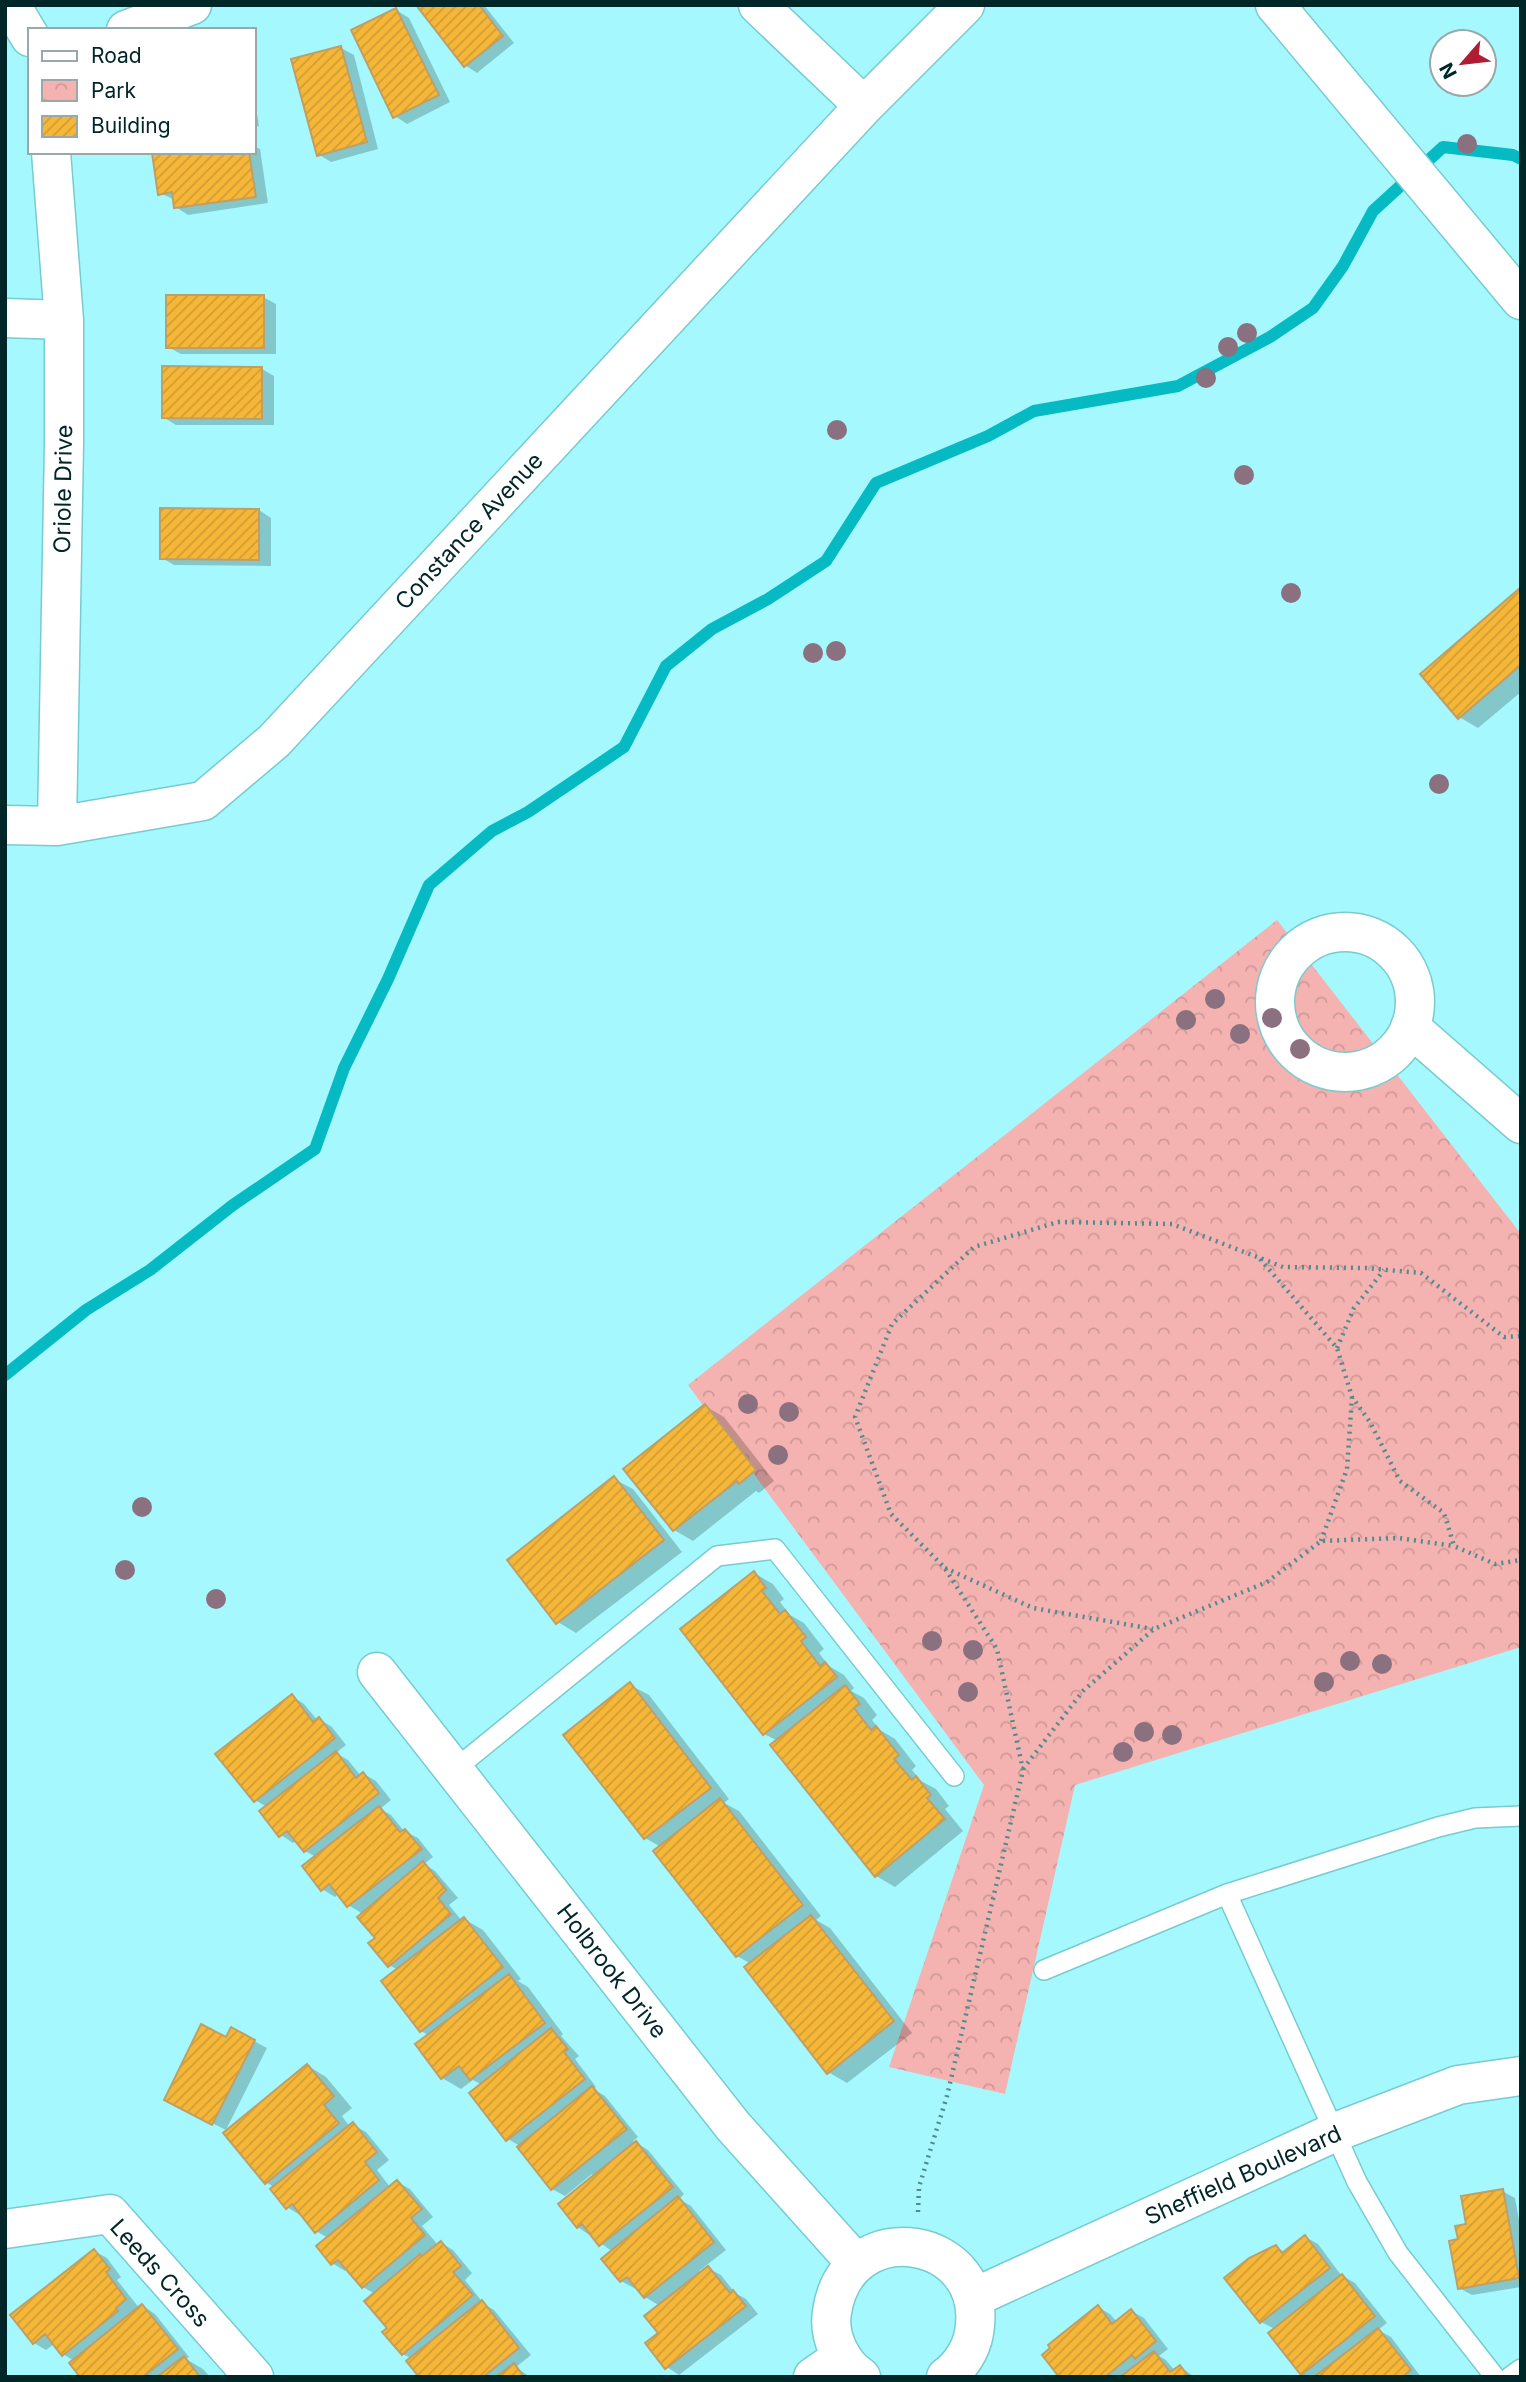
<svg xmlns="http://www.w3.org/2000/svg" width="1526" height="2382" viewBox="0 0 1526 2382" font-family="Inter,sans-serif">
  <style>
    .park { fill: url(#park-crowns) }
    .shadow { fill: #0003 }
    .lines { fill: none; stroke-linecap: round; stroke-linejoin: round }
    .stream { stroke: #06bac3; stroke-width: 12 }
    .building { fill: url(#building-hatch); stroke: #be9f68; stroke-width: 2 }
    .lane-casing { stroke: #78cbd0; stroke-width: 22 }
    .street-casing { stroke: #78cbd0; stroke-width: 41 }
    .secondary-casing { stroke: #78cbd0; stroke-width: 41 }
    .path { stroke: #508b8f; stroke-width: 4.5; stroke-dasharray: 2 5; stroke-linecap: butt }
    .lane { stroke: #fff; stroke-width: 19 }
    .street { stroke: #fff; stroke-width: 38 }
    .secondary { stroke: #fff; stroke-width: 38 }
    .tree { fill: #8b707f }
    .labels { text-anchor: middle; dominant-baseline: central; stroke-width: 7; stroke-linejoin: round; paint-order: stroke }
    .street-label { font-size: 23px; fill: #012628; stroke: #fff }
  </style>
  <defs>
    <pattern id="park-crowns" width="20" height="18" patternUnits="userSpaceOnUse" patternTransform="scale(1.75)"><rect width="20" height="18" fill="#f4b2b0"/><path d="M2 6a3 3 0 1 1 6 0M12 15a3 3 0 1 1 6 0" fill="none" stroke="#cf9997"/></pattern>
    <pattern id="building-hatch" width="6" height="6" patternUnits="userSpaceOnUse" patternTransform="scale(1.75)"><rect width="6" height="6" fill="#f6b739"/><path d="M-1 1l2-2M0 6l6-6M5 7l2-2" fill="none" stroke="#d19d32"/></pattern>
  </defs>
  <rect width="100%" height="100%" fill="#a5f9fe"/>
  <!-- park -->
  <path class="park" d="M1277,920L1521,1234V1647L1075,1785L1005,2094L889,2067L984,1785L688,1385Z"/>
  <!-- shadow -->
  <path class="shadow" d="M418,5H484L514,43L477,73L465,65Z
    M396,10L409,18L450,102L407,124L395,116Z
    M341,48L354,55L378,149L331,162L318,154Z
    M254,95L259,126L254,127Z
    M254,146L260,149L268,203L188,215L176,207L175,200L160,193L173,152H254Z
    M263,297L276,304V354H181L168,347Z
    M262,369L274,376V425H176L163,417Z
    M259,510L271,518V566L174,565L162,558Z
    M1520,590L1521,692L1478,728L1459,717Z
    M705,1406L724,1417L774,1481L759,1493L756,1491L693,1541L674,1530Z
    M614,1479L633,1489L682,1552L576,1633L558,1622Z
    M754,1573L773,1584L784,1599L780,1602L790,1615L804,1623L824,1649L819,1653L829,1666L844,1675L854,1688L851,1691L864,1698L877,1715L872,1720L880,1730L895,1739L916,1766L912,1770L921,1781L936,1789L949,1806L945,1809L963,1831L895,1887L876,1876L778,1741L764,1734Z
    M630,1685L649,1695L729,1799L724,1803L739,1811L821,1916L816,1920L830,1928L912,2033L847,2083L828,2072L751,1964L737,1956L661,1847L645,1838Z
    M292,1696L304,1704L318,1721L319,1719L332,1727L346,1745L336,1753L348,1760L361,1776L364,1774L376,1781L391,1800L380,1809L391,1815L404,1831L418,1838L433,1857L424,1864L435,1871L458,1898L449,1905L462,1921L464,1919L483,1930L521,1979L518,1981L528,1987L563,2034L561,2036L579,2056L575,2059L596,2087L593,2089L605,2096L638,2137L633,2141L648,2150L684,2194L679,2199L691,2206L726,2250L699,2271L702,2273L708,2268L721,2275L735,2293L746,2299L758,2314L679,2375L667,2367L660,2334V2306L645,2297L636,2286L634,2288L621,2281L613,2252L578,2227L560,2204L594,2177L592,2174L565,2196L552,2189L520,2146L508,2139L482,2085L473,2080L461,2089L442,2078L430,2036L421,2031L398,1970L389,1965L363,1914L348,1905L339,1893L335,1897L322,1889L316,1857L305,1851L296,1840L293,1843L281,1835L267,1807L255,1800Z
    M254,2041L267,2048L226,2130L178,2106Z
    M308,2066L326,2077L352,2108L342,2116L350,2127L353,2125L366,2132L389,2160L377,2170L390,2187L397,2182L410,2189L433,2217L422,2226L438,2245L441,2243L453,2250L472,2273L465,2280L484,2304L494,2310L531,2355L516,2367L530,2377H421L412,2359L403,2354L389,2328L375,2294L363,2287L348,2268L345,2271L332,2263L328,2238L316,2231L301,2213L300,2215L287,2207L275,2188L266,2182Z
    M1502,2191L1515,2198L1521,2231V2287L1472,2295L1459,2288L1460,2241L1468,2225Z
    M1305,2237L1318,2244L1341,2275L1355,2283L1387,2323L1378,2330L1391,2337L1421,2377H1307L1302,2374L1275,2329L1261,2322L1276,2247L1286,2253Z
    M94,2251L107,2258L121,2277L117,2280L140,2309L143,2306L155,2314L189,2357L186,2359L203,2369L210,2377H82L74,2361L63,2354L54,2344L46,2350L34,2343Z
    M1098,2307L1110,2314L1117,2322L1131,2311L1144,2318L1168,2349L1159,2356L1166,2360L1175,2371L1180,2367L1195,2377H1061Z"/>
  <g class="lines">
    <!-- stream -->
    <path class="stream" d="M5,1375L86,1310L150,1270L233,1205L315,1149L344,1068L388,979L429,885L492,831L528,812L624,747L666,666L712,629L768,599L826,561L876,483L988,436L1034,411L1178,386L1270,337L1313,308L1343,266L1373,211L1443,147L1513,155L1521,159"/>
  </g>
  <!-- building -->
  <path class="building" d="M416,5H479L503,36L464,67Z
    M396,8L439,95L393,118L351,30Z
    M341,46L367,142L317,156L291,59Z
    M161,152H249L256,197L174,208L172,192L158,195L152,153Z
    M166,295H264V348H166Z
    M162,366L262,367V419L162,418Z
    M160,508L259,509V560L160,559Z
    M1520,588L1521,665L1458,719L1420,674Z
    M705,1404L756,1470L739,1484L737,1481L673,1531L623,1469Z
    M614,1476L664,1540L556,1624L507,1560Z
    M754,1571L766,1588L762,1591L780,1614L785,1610L806,1637L801,1641L820,1666L825,1662L837,1677L763,1735L680,1629Z
    M630,1682L711,1788L644,1839L563,1735Z
    M845,1685L860,1704L854,1708L871,1730L876,1726L899,1755L894,1759L912,1780L916,1776L931,1795L927,1798L945,1819L875,1877L770,1745Z
    M292,1694L313,1722L319,1717L335,1738L254,1802L215,1754Z
    M336,1751L356,1778L363,1772L379,1793L304,1852L287,1831L279,1837L259,1811Z
    M720,1798L803,1905L736,1957L653,1851Z
    M379,1806L400,1832L405,1829L422,1849L347,1907L329,1884L321,1891L302,1866Z
    M423,1861L446,1890L438,1898L451,1914L388,1967L368,1943L375,1938L357,1917Z
    M811,1915L894,2021L827,2074L744,1967Z
    M464,1917L503,1967L420,2032L381,1981Z
    M509,1974L545,2023L470,2080L459,2066L441,2079L415,2044Z
    M201,2024L226,2037L231,2027L255,2040L212,2125L164,2100Z
    M551,2028L568,2049L564,2052L585,2079L506,2141L469,2093Z
    M307,2064L334,2096L324,2105L339,2123L265,2184L223,2133Z
    M592,2086L627,2129L551,2190L517,2147Z
    M353,2122L377,2152L365,2162L379,2180L315,2233L292,2204L286,2209L270,2189Z
    M636,2141L673,2187L599,2246L582,2224L577,2228L558,2204Z
    M397,2180L422,2209L411,2218L425,2235L362,2288L338,2260L331,2265L316,2246Z
    M1503,2189L1519,2278L1458,2289L1449,2241L1458,2239L1455,2226L1466,2224L1461,2196Z
    M678,2196L714,2242L644,2298L627,2277L620,2282L601,2259Z
    M1305,2235L1330,2268L1260,2323L1224,2278L1249,2258L1276,2245L1282,2253Z
    M441,2241L461,2266L453,2272L473,2295L402,2355L382,2332L387,2328L364,2301L420,2254L422,2256Z
    M94,2249L110,2269L106,2272L126,2299L116,2308L118,2311L62,2356L45,2334L33,2344L10,2315Z
    M708,2266L730,2293L733,2290L746,2306L665,2369L645,2343L658,2333L644,2316Z
    M1342,2274L1375,2316L1301,2375L1268,2333Z
    M482,2300L519,2348L483,2377H419L406,2361Z
    M142,2304L178,2349L143,2377H80L69,2363Z
    M1098,2305L1112,2324L1131,2309L1156,2341L1135,2359L1132,2355L1105,2377H1059L1042,2355L1050,2348L1048,2345Z
    M1378,2328L1411,2370L1402,2377H1314Z
    M1154,2351L1170,2372L1180,2365L1189,2377H1120Z
    M184,2356L200,2377H157Z
    M514,2363L524,2377H496Z"/>
  <g class="lines">
    <defs>
      <path id="lane" d="M454,1770L717,1556L775,1549L954,1776
        M1227,1894L1357,2182L1398,2253L1495,2377
        M1044,1970L1227,1894L1438,1827L1475,1818L1521,1816
        M1510,2377L1521,2369"/>
      <path id="street" d="M11,5L30,37
        M758,5L864,106
        M1275,5L1521,300
        M126,30L192,5
        M51,152L64,320V443L57,826
        M5,318L64,320
        M5,825L57,826L203,801L274,741L864,106L965,5
        M1275 1002a70 70 0 1 1 140 0a70 70 0 1 1-140 0Z
        M1410,1027L1521,1124
        M5,2229L110,2214L254,2377
        M813,2377L842,2357"/>
      <path id="secondary" d="M377,1672L733,2126L856,2263
        M973,2298L1333,2133L1458,2085L1521,2076
        M861,2377C841,2364 828,2336 832,2312C847,2211 991,2235 974,2333C971,2350 960,2367 946,2377"/>
    </defs>
    <!-- lane casing -->
    <use href="#lane" class="lane-casing"/>
    <!-- street casing -->
    <use href="#street" class="street-casing"/>
    <!-- secondary casing -->
    <use href="#secondary" class="secondary-casing"/>
    <!-- path -->
    <path class="path" d="M1260,1259L1337,1348L1352,1397L1370,1422L1400,1481L1444,1513L1454,1546L1495,1564L1521,1560
      M1337,1348L1354,1308L1384,1270
      M1321,1541L1347,1469L1352,1397
      M945,1568L1033,1608L1153,1629
      M1023,1769L1083,1691L1154,1629L1267,1582L1321,1541L1399,1538L1454,1546
      M918,2212L919,2187L947,2096L1023,1770L997,1649L944,1567L891,1514L855,1417L892,1324L974,1247L1058,1222L1172,1224L1283,1267L1366,1268L1421,1273L1504,1337L1521,1336"/>
    <!-- lane -->
    <use href="#lane" class="lane"/>
    <!-- street -->
    <use href="#street" class="street"/>
    <!-- secondary -->
    <use href="#secondary" class="secondary"/>
  </g>
  <!-- trees -->
  <g class="tree">
    <circle cx="1467" cy="144" r="10"/>
    <circle cx="1247" cy="333" r="10"/>
    <circle cx="1228" cy="347" r="10"/>
    <circle cx="1206" cy="378" r="10"/>
    <circle cx="837" cy="430" r="10"/>
    <circle cx="1244" cy="475" r="10"/>
    <circle cx="1291" cy="593" r="10"/>
    <circle cx="836" cy="651" r="10"/>
    <circle cx="813" cy="653" r="10"/>
    <circle cx="1439" cy="784" r="10"/>
    <circle cx="1215" cy="999" r="10"/>
    <circle cx="1272" cy="1018" r="10"/>
    <circle cx="1186" cy="1020" r="10"/>
    <circle cx="1240" cy="1034" r="10"/>
    <circle cx="1300" cy="1049" r="10"/>
    <circle cx="748" cy="1404" r="10"/>
    <circle cx="789" cy="1412" r="10"/>
    <circle cx="778" cy="1455" r="10"/>
    <circle cx="142" cy="1507" r="10"/>
    <circle cx="125" cy="1570" r="10"/>
    <circle cx="216" cy="1599" r="10"/>
    <circle cx="932" cy="1641" r="10"/>
    <circle cx="973" cy="1650" r="10"/>
    <circle cx="1350" cy="1661" r="10"/>
    <circle cx="1382" cy="1664" r="10"/>
    <circle cx="1324" cy="1682" r="10"/>
    <circle cx="968" cy="1692" r="10"/>
    <circle cx="1144" cy="1732" r="10"/>
    <circle cx="1172" cy="1735" r="10"/>
    <circle cx="1123" cy="1752" r="10"/>
  </g>
  <g class="labels">
    <!-- street labels -->
    <g class="street-label">
      <text transform="translate(63 489) rotate(-89)">Oriole Drive</text>
      <text transform="translate(469 531) rotate(-47)">Constance Avenue</text>
      <text transform="translate(612 1971) rotate(52)">Holbrook Drive</text>
      <text transform="translate(1243 2175) rotate(-24)">Sheffield Boulevard</text>
      <text transform="translate(160 2273) rotate(48)">Leeds Cross</text>
    </g>
  </g>
  <!-- border -->
  <rect width="1526" height="2382" fill="none" stroke="#012628" stroke-width="14"/>
  <!-- legend -->
  <rect x="28" y="28" width="228" height="126" fill="#ffffff" stroke="#99a8a9" stroke-width="2"/>
  <rect x="42" y="51" width="35" height="10" fill="#ffffff" stroke="#99a8a9" stroke-width="2"/>
  <text x="91" y="63" font-size="21" fill="#012628">Road</text>
  <rect x="42" y="80" width="35" height="21" fill="url(#park-crowns)" stroke="#99a8a9" stroke-width="2"/>
  <text x="91" y="98" font-size="21" fill="#012628">Park</text>
  <rect x="42" y="116" width="35" height="21" fill="url(#building-hatch)" stroke="#99a8a9" stroke-width="2"/>
  <text x="91" y="133" font-size="21" fill="#012628">Building</text>
  <!-- north arrow -->
  <g transform="translate(1463 63) rotate(242)"><circle r="33" fill="#ffffff" stroke="#99a8a9" stroke-width="2"/>
  <path d="M0-5L12 26L0 18L-12 26Z" fill="#b01d32"/>
  <text y="-10" font-size="19" font-weight="bold" text-anchor="middle" fill="#012628">N</text>
  </g>
</svg>
